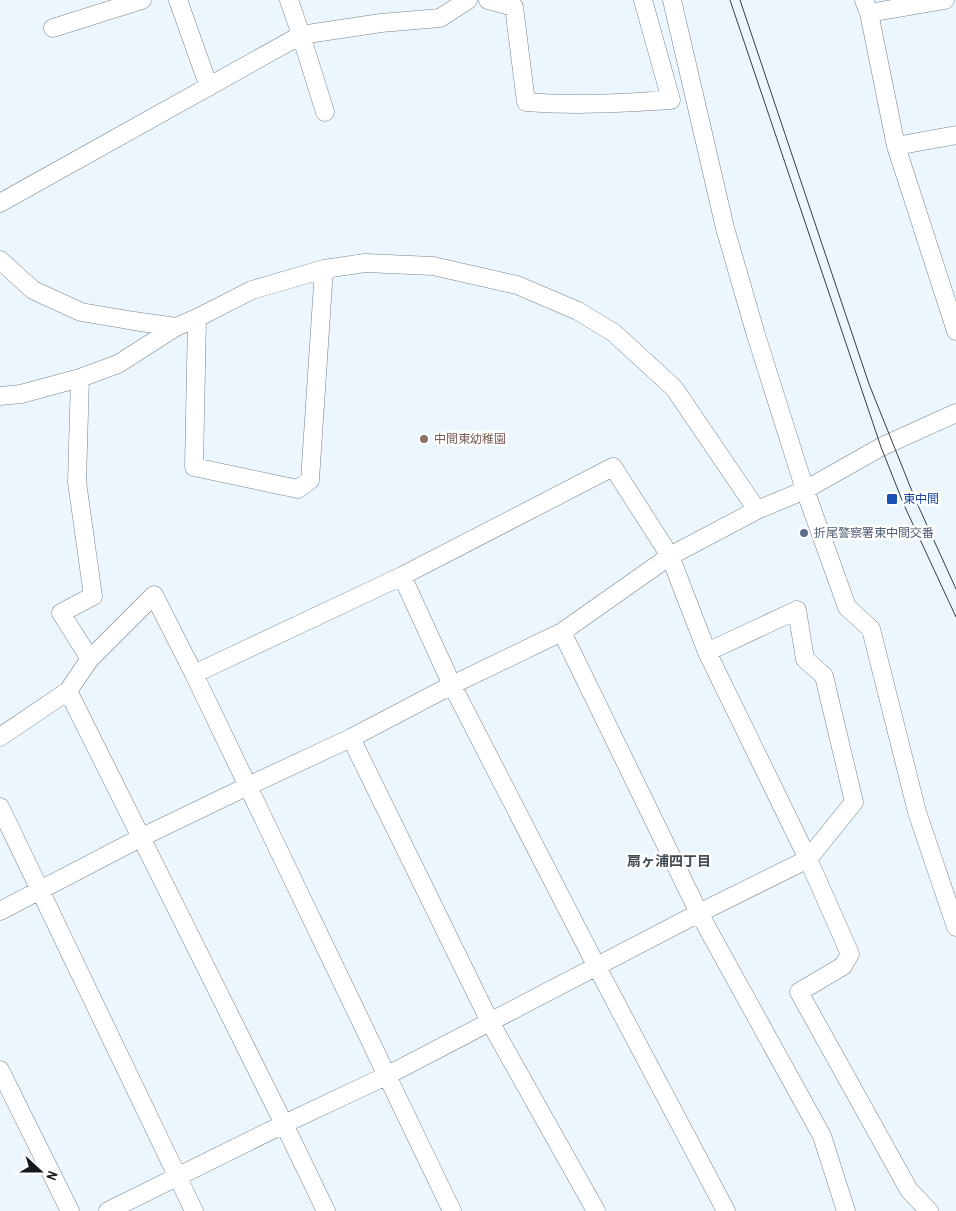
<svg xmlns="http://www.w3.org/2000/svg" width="956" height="1211" viewBox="0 0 956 1211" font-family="'Archivo Narrow','Noto Sans JP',sans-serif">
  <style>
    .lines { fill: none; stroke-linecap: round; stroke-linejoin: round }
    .street-casing { stroke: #79838b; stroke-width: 19 }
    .street { stroke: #fff; stroke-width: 18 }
    .tram { stroke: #383d41; stroke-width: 1 }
    .education-dot { fill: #8d6e63; stroke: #fff; stroke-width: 2 }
    .transit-dot { fill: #1a4fb4; stroke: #fff; stroke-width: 2 }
    .service-dot { fill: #5c6f8a; stroke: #fff; stroke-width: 2 }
    .labels { text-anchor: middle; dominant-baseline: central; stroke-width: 5; stroke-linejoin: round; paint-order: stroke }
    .education-label { font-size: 12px; fill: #785e54; stroke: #fff; text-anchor: start }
    .transit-label { font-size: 12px; fill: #164399; stroke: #fff; text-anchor: start }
    .service-label { font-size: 12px; fill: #4e5e75; stroke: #fff; text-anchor: start }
    .neighbourhood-label { font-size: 14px; font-weight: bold; fill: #444d54; stroke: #fff }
  </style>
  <rect width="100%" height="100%" fill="#ebf6ff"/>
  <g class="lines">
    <defs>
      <path id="street" d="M178,0L209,87
        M488,0L514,7L526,102C575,106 623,103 671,100L643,0
        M672,0L725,228L756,335L805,490L847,607L871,629L917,812L956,927
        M864,0L869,13L896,146L956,331
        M869,13L945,0
        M53,28L142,0
        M325,112L301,35L381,23L440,18L468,0
        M896,146L956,135
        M0,203L301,35L289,0
        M0,260L33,290L81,312L134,321L176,327
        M197,318L194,467L298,489L310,480L324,269
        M80,378L77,482L93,596L61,613L90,659
        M0,396L21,394L80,378L118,364L176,327L197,318L252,290L324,269L365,263L433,266L517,285L578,311L614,333L674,388L757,510
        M402,576L452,685L597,967L726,1211
        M562,632L699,913L822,1136L846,1211
        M194,674L452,1211
        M68,691L284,1124L326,1211
        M0,737L68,691L90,659L154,595L194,674L402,576L613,467L670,556L707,652L808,859L850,954L843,966L799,992L909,1190L929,1211
        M351,738L490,1022L596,1211
        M0,807L194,1211
        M0,911L142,837L248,786L351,738L452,685L562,632L670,556L757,510L805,490L881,447L956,413
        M0,1070L70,1211
        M108,1211L284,1124L386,1076L699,913L808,859L854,802L824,676L805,659L797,610L707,652"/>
    </defs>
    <!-- street casing -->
    <use href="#street" class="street-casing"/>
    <!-- street -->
    <use href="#street" class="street"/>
    <!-- tram -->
    <path class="tram" d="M730,0L881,447L904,505L956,617
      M740,0L869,384L916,501L956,589"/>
  </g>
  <!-- markers -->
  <circle class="education-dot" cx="424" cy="439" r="5"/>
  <rect class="transit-dot" x="886" y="493" width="12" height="12" rx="2.5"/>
  <circle class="service-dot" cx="804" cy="533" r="5"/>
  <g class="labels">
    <!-- education labels -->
    <g class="education-label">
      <text x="434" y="439">中間東幼稚園</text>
    </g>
    <!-- transit labels -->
    <g class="transit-label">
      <text x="903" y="499">東中間</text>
    </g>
    <!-- service labels -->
    <g class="service-label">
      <text x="814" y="533">折尾警察署東中間交番</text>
    </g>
    <!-- neighbourhood labels -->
    <g class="neighbourhood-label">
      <text x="669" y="861">扇ヶ浦四丁目</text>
    </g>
  </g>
  <!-- north arrow -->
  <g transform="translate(40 1171) rotate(111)" stroke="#ffffff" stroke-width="4" paint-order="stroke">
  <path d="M0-4L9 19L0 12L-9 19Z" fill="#15191c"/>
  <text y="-8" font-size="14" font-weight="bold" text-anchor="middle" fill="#15191c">N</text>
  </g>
</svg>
